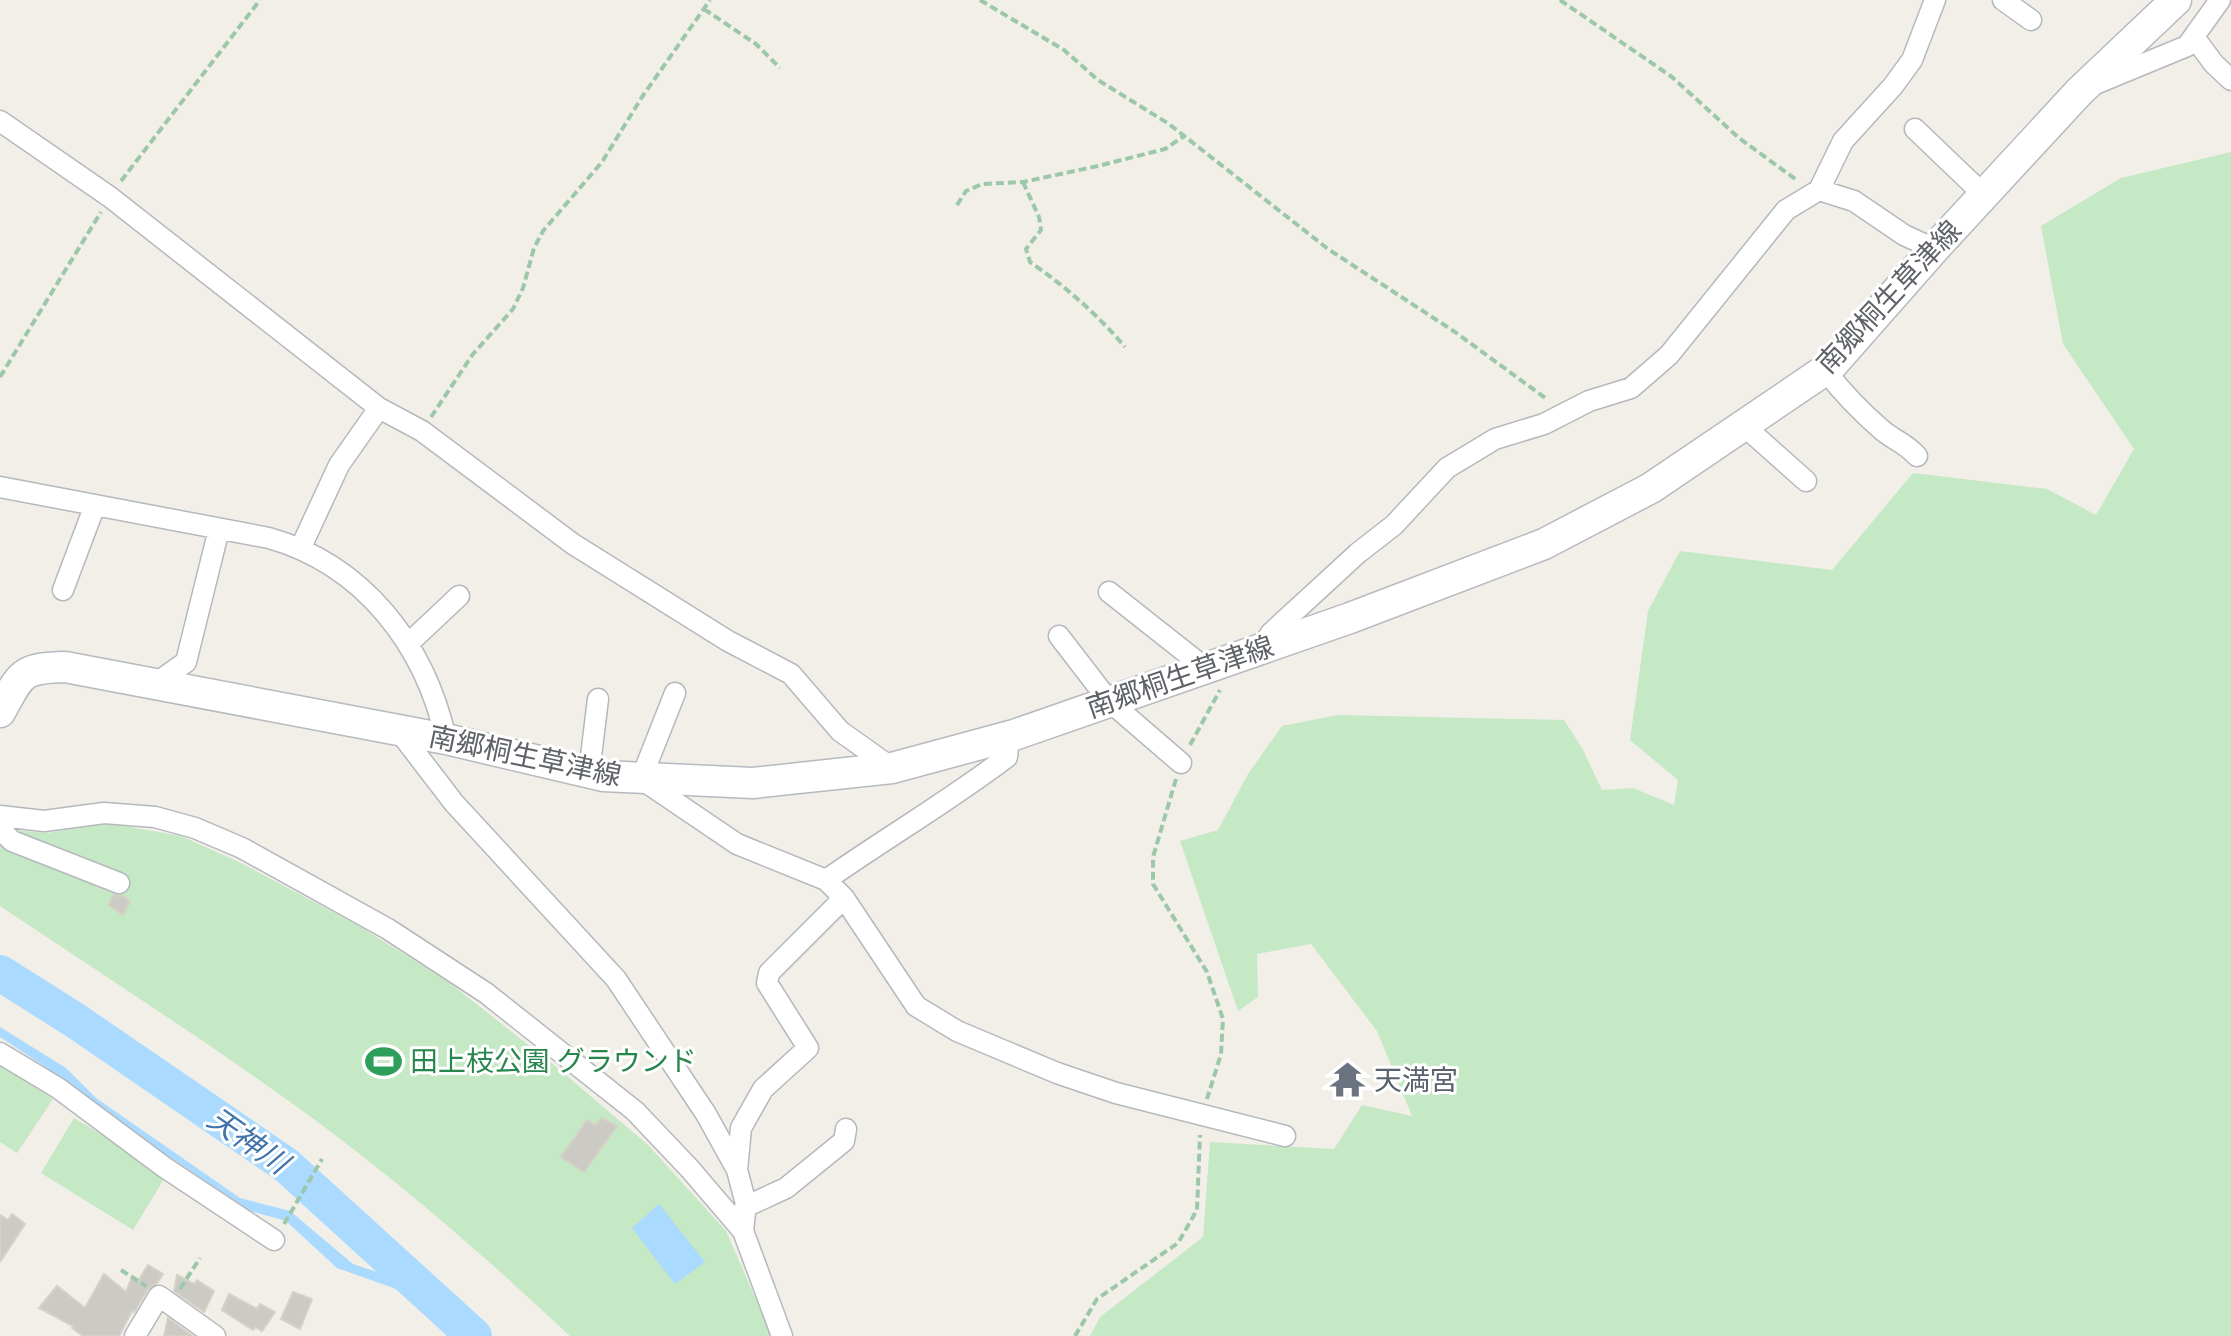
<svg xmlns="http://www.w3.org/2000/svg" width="2231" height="1336" viewBox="0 0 2231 1336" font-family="Rubik,'Noto Sans JP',sans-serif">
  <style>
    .green { fill: #c5e8c5 }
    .water { fill: #aadaff }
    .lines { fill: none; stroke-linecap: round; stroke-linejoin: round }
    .river { stroke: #aadaff; stroke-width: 36 }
    .building { fill: #cccac5; stroke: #d6d1c6; stroke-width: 2 }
    .minor-casing { stroke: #b5b8bc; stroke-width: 23 }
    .secondary-casing { stroke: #b6babf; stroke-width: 33 }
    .path { stroke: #9cc7a9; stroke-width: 4; stroke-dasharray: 8 4; stroke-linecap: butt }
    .minor { stroke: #fff; stroke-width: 20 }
    .secondary { stroke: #fff; stroke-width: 30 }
    .labels { text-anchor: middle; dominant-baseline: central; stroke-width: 6; stroke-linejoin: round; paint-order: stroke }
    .street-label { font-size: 28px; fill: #5f6368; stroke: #fff }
    .leisure-label { font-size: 28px; fill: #27864d; stroke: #fff; text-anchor: start }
    .worship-label { font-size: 28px; fill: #5b616d; stroke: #fff; text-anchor: start }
    .water-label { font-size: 30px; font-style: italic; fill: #4174aa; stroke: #fff }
  </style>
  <rect width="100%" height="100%" fill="#f1efe8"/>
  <!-- green -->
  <path class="green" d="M2231,152V1336H1090L1100,1317L1203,1237L1210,1142L1334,1149L1362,1105L1412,1116L1377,1031L1311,944L1257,954L1258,997L1238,1011L1180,841L1218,830L1248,774L1282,726L1338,715L1564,720L1582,748L1602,790L1633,788L1674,805L1678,780L1630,740L1648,611L1680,551L1832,570L1913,473L2047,489L2096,515L2134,449L2063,344L2041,226L2121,178Z
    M108,823L181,836L239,862L359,926L447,981L554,1065L648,1145L726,1231L772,1336H570C488,1259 402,1184 311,1117C210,1043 104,976 0,906V829L47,833Z
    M0,1064L53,1099L17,1153L0,1142Z
    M74,1118L167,1174L133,1230L41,1173Z"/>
  <!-- water -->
  <path class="water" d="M0,1027L66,1068L96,1098L240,1198L290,1211L353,1264L427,1289L461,1312L487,1336H466L419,1297L337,1268L286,1221L250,1211L176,1161L119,1130L47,1068L0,1037Z
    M659,1204L705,1262L675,1284L632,1228Z"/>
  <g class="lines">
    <!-- river -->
    <path class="river" d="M0,973L73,1019L286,1165L474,1336"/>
  </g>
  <!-- building -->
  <path class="building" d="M113,895L122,896L130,901L123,915L109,905Z
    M602,1118L617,1126L584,1172L561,1157L587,1120L595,1125Z
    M12,1214L25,1224L0,1262V1215L8,1220Z
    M148,1265L163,1274L157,1283L148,1289L134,1312L132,1311L119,1336H83L72,1328L73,1326L39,1308L57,1286L85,1308L104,1274L126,1292L132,1277L138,1281Z
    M177,1275L194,1284L197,1280L214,1291L204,1312L174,1291Z
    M293,1292L312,1299L300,1329L281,1319Z
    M229,1294L257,1309L260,1304L275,1312L262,1331L256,1327L253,1330L222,1310Z
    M168,1318L192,1336H164Z"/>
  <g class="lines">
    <defs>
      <path id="minor" d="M2003,0L2031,20
        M2194,37L2214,64L2231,80
        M2095,84L2187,46L2220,0
        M0,121L110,197L379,408L422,431L573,544L728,641L791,674L840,731L892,768
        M1915,129L1984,195
        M1819,190L1854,201L1904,235L1934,249
        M1825,370C1842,392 1861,412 1882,430C1895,441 1904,442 1917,456
        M1743,425L1806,481
        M0,487L269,538C364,565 425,645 446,739
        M301,547L339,465L379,408
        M63,590L95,505
        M1109,592L1204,667
        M1059,636L1109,701L1181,763
        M408,644L459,596
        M1262,647L1271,633L1358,553L1394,525L1447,468L1495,439L1544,424L1589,401L1631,388L1669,355L1786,210L1819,190L1843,141L1893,86L1912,60L1935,0
        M155,684L186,662L219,529
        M675,693L641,779L737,844L826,880L844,898L916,1006L957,1031L1057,1073L1116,1093L1285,1136
        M398,730L454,803L616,979L706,1114L737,1170L746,1204L743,1231
        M589,773L598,699
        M0,816L44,821L104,813L155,817L195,828L242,848L388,929L486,993L635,1111L690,1169L743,1231L782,1336
        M0,829L12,841L119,883
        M826,880C886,838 949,801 1007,757L1009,736
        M0,1053L58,1088L164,1167L274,1240
        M737,1170L741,1128L763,1089L808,1048L767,983L769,973L844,898
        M745,1207L786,1188L844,1141L846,1129
        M135,1336L159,1296L215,1336"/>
      <path id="secondary" d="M0,712C21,675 19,668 65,667L446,739L603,776L753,783L892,768L1014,735L1350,618L1544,544L1651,488L1831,366L1934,249L2079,92L2176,0"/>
    </defs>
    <!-- minor casing -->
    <use href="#minor" class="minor-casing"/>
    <!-- secondary casing -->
    <use href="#secondary" class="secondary-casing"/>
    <!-- path -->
    <path class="path" d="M980,0L1064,50L1098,80L1169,124L1328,249L1455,332L1548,400
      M1560,0L1672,77L1739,138L1798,181
      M704,9L756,44L780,68
      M121,181L260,0
      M1023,182L1039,217L1041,230L1026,249L1030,262C1066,287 1096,313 1125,347
      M957,205L966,191L982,184L1023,182L1098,166L1165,149L1184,136
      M0,377L101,212
      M431,417L473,354L513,309L523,288L534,248L543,231L602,162L642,97L710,0
      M1190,745L1220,690
      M1176,779L1153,857V884L1207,972L1223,1019L1221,1054L1207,1099
      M284,1224L322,1159
      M121,1270L146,1286
      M180,1289L200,1258
      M1075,1336L1097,1299L1178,1243L1197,1210L1200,1135"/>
    <!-- minor -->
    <use href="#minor" class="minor"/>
    <!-- secondary -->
    <use href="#secondary" class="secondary"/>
  </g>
  <!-- icons -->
  <defs>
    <symbol id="stadium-bare" viewBox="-9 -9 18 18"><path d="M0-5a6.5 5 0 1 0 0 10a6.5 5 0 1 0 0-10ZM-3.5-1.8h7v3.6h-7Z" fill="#2e9e5b" stroke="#fff" stroke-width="2.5" paint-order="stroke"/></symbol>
    <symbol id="temple-bare" viewBox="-9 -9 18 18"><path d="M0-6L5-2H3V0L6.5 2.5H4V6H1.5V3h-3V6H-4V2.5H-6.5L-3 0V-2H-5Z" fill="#6b7280" stroke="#fff" stroke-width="2.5" paint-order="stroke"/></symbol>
  </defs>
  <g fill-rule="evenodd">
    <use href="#stadium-bare" x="358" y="1036" width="51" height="51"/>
    <use href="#temple-bare" x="1322" y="1054" width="51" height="51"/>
  </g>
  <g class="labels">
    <!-- street labels -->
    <g class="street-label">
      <text transform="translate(1889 297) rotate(-47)">南郷桐生草津線</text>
      <text transform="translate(1180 677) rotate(-19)">南郷桐生草津線</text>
      <text transform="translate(525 756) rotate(12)">南郷桐生草津線</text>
    </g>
    <!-- leisure labels -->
    <g class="leisure-label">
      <text x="410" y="1061">田上枝公園 グラウンド</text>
    </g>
    <!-- worship labels -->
    <g class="worship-label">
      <text x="1374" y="1080">天満宮</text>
    </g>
    <!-- water labels -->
    <g class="water-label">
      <text transform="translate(248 1141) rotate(35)">天神川</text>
    </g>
  </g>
</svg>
